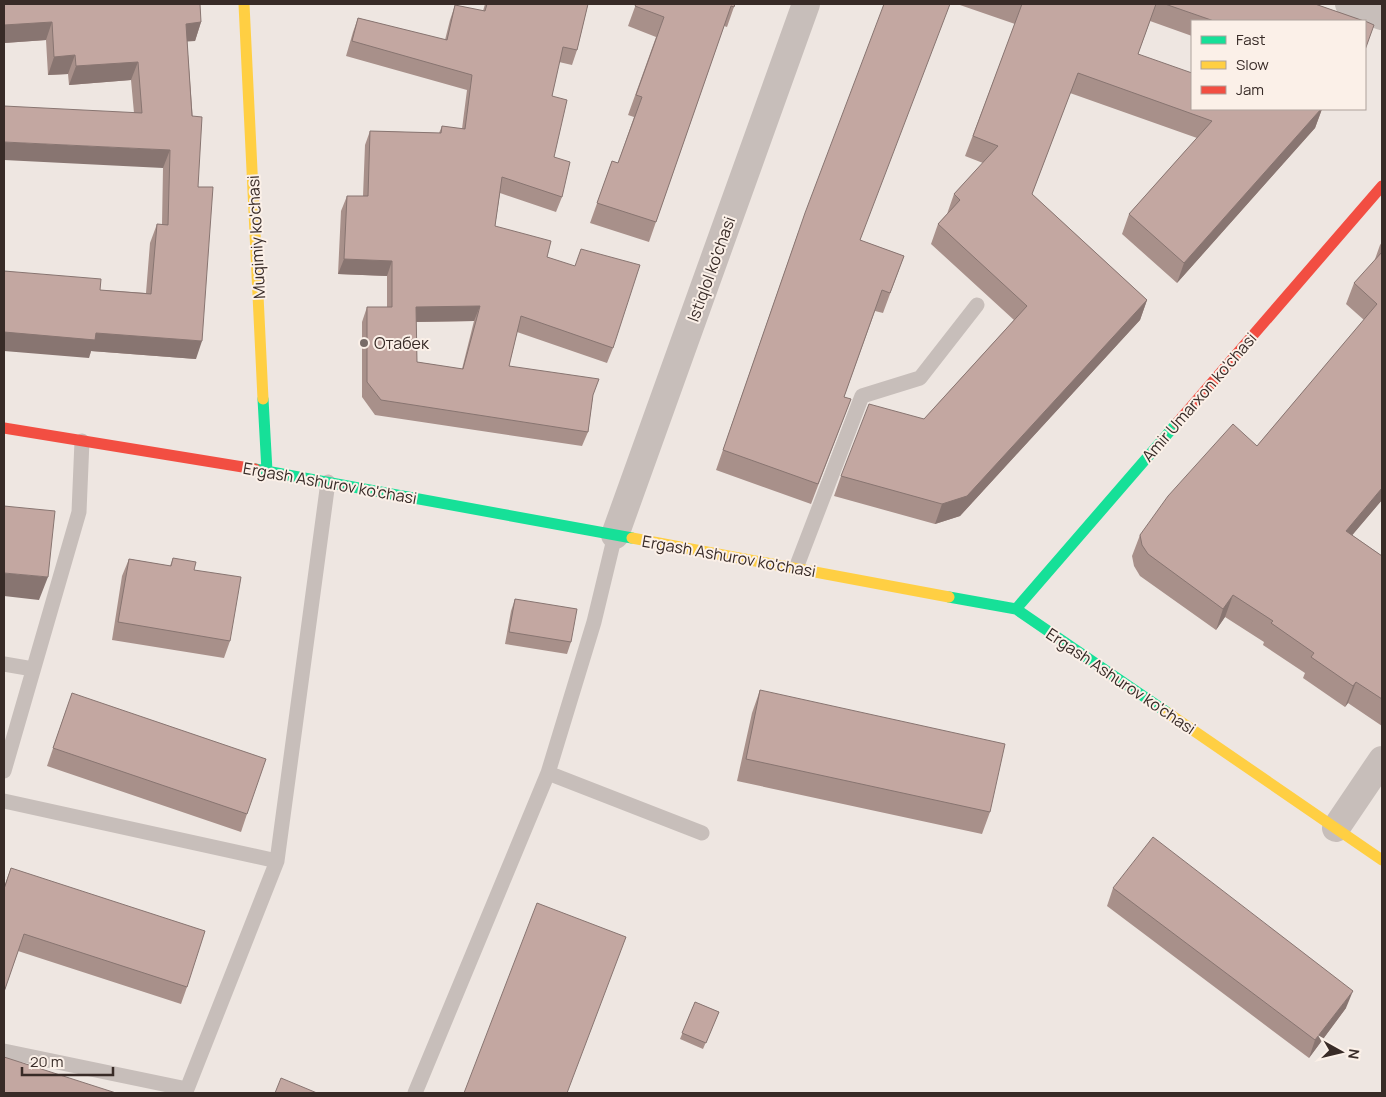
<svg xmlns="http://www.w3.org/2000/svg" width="1386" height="1097" viewBox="0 0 1386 1097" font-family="Manrope,sans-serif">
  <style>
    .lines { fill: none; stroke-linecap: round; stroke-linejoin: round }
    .lane { stroke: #c7beba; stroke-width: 15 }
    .street { stroke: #c7beba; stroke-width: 28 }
    .fast { stroke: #16e098; stroke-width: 11 }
    .slow { stroke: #ffcf43; stroke-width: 11 }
    .jam { stroke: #f24e42; stroke-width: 11 }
    .wall { fill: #a8908a; fill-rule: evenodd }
    .shaded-wall { fill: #887571 }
    .building { fill: #c3a7a1; stroke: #887571; fill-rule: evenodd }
    .poi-dot { fill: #786c68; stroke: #fbf0e8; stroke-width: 2 }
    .labels { text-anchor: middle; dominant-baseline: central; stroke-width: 4; stroke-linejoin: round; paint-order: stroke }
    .street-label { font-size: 16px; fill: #382b27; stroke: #fbf0e8 }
    .poi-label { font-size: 16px; fill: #382b27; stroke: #fbf0e8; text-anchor: start }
  </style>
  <rect width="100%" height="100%" fill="#eee6e1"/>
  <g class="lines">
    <!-- lane -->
    <path class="lane" d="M796,568L862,396L920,378L977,305
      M4,664L33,669
      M4,771L79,512L82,441
      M548,773L702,833
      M4,801L277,861
      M4,1051L187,1089L277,861L328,482
      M415,1093L548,773L594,622L615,535"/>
    <!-- street -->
    <path class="street" d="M1349,4L1382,16
      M615,535L806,4
      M1336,828L1382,760"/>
    <!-- fast -->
    <path class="fast" d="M263,399L267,471
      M255,469L632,538
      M949,597L1016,609L1168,713
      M1016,609L1177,423"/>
    <!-- slow -->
    <path class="slow" d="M244,4L263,399
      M632,538L949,597
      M1168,713L1382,860"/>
    <!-- jam -->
    <path class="jam" d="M1177,423L1382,186
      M4,428L255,469"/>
  </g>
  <!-- wall -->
  <path class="wall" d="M4,4L201,22L195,41H187L198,187L196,359L91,351L89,358L100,290L146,293L150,243L157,224L162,225L163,168L134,113L131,80L69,85L68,74L48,75L46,40L4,43Z
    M485,4H588L577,50L572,65L559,62L552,96L554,157L562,197L556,212L500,193L495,226L547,257L613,348L607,363L517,332L509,366L593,395L588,432L582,446L375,415L362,397V322L367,307H387V276L338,274L341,211L347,196H363L365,145L370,131L439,133L442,126L462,129L467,90L346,56L353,32L358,18L445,40L450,20L455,5L483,11ZM474,321L462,369L417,362L416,322Z
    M636,4H735L727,27L724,26L649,242L590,223L612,161L618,163L634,117L628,115L656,37L628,26Z
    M957,4H1315L1364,21H1192V36L1150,21L1138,54L1192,109H1322L1315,128L1177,283L1122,234L1129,214L1197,138L1070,93L1032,194L1147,300L1140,320L960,516L935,524L834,496L841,476L924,419L1014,320L931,244L938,224L947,214L954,194L983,163L965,156L1015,24Z
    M798,233L860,240L904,256L883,313L875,311L844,397L851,399L811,504L716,470Z
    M1382,242V500L1352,535L1382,556V726L1348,703L1345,707L1303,678L1305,673L1263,645L1264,642L1225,617L1216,630L1140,576L1134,566L1132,556L1140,535L1257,446L1364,320L1346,304L1354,283L1374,262L1380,245Z
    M173,558L194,570L230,641L224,658L112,640L122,576L129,559L170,566Z
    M515,599L571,642L567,654L505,644L511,611Z
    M760,690L990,812L982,834L737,781L752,713Z
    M66,710L247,814L241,832L47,766Z
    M11,868L187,987L181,1004L18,951L4,992V887Z
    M1113,888L1346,1008L1309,1058L1107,906Z
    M695,1002L719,1012L703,1049L680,1039Z"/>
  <!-- shaded-wall -->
  <path class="shaded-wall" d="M52,22L46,40L4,43V25Z
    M201,22L195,41L180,42L186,24Z
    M75,55L68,74L48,75L54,57Z
    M138,62L131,80L69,85L76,66Z
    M1321,109H1322L1315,128L1177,283L1184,263Z
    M4,142L170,150L163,168L4,160Z
    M344,259L392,261L387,276L338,274Z
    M1147,300L1140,320L960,516L935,524L942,504Z
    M480,306L474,321L411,322L416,307Z
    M4,332L96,333L202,341L196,359L91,351L89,358L4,351Z
    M1382,488V500L1338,552L1346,531Z
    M4,573L48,577L39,600L4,596Z
    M1233,595L1225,617L1216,630L1223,609Z
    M1356,682L1348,703L1345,707L1353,686Z
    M1353,991L1346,1008L1309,1058L1315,1040Z"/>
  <!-- building -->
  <path class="building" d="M4,4H200L201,22L186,24L192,116L202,117L198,187H213L202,341L96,333L95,340L4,332V271L101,279L100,290L151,294L157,224L168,225L170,150L4,142V106L142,113L138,62L76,66L75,55L54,57L52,22L4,25Z
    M487,4H588L577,50L563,47L552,96L567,100L554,157L570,162L562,197L502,177L495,226L551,241L547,257L575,266L581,249L640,265L613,348L521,316L509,366L599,379L593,395L588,432L381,400L367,382V307H392V261L344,259L347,196H368L370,131L441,133L442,126L465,129L472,75L352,41L358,18L447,40L455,5L485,11ZM480,306L463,369L417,362L416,307Z
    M636,4H735L734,7L731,6L656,222L597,203L612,161L618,163L642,97L636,95L664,17L635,6Z
    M884,4H950L860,240L904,256L890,293L882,290L844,397L851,399L818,484L723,450L805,213Z
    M1022,4H1156L1138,54L1192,73V109H1321L1184,263L1129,214L1212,121L1078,73L1032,194L1147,300L967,496L942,504L841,476L869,404L924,419L1027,306L938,224L960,200L954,194L998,146L973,136Z
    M1165,4H1315L1364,21H1214Z
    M1365,21L1374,25L1365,50Z
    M1382,252V488L1346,531L1382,556V699L1356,682L1353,686L1311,657L1314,653L1271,623L1273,621L1233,595L1223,609L1148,554L1142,545L1140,535L1168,496L1233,424L1257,446L1377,304L1354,283Z
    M4,506L55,511L48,577L4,573Z
    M173,558L196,562L194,570L241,577L230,641L118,622L129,559L171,566Z
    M515,599L577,609L571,642L509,632Z
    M760,690L1005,744L990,812L746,759Z
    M72,693L266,759L247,814L53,748Z
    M1153,837L1353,991L1315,1040L1113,888Z
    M11,868L205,931L187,987L24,934L4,992V889Z
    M537,903L626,937L567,1093H464Z
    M695,1002L719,1012L706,1043L682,1033Z
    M4,1057L116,1093H4Z
    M281,1078L317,1093H275Z"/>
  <!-- markers -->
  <circle class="poi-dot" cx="364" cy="343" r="5"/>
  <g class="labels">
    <!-- street labels -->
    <g class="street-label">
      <text transform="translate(256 237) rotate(-93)">Muqimiy ko'chasi</text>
      <text transform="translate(711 269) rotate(-70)">Istiqlol ko'chasi</text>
      <text transform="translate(1199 397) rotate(-49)">Amir Umarxon ko'chasi</text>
      <text transform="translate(330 483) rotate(10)">Ergash Ashurov ko'chasi</text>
      <text transform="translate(729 556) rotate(10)">Ergash Ashurov ko'chasi</text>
      <text transform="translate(1121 681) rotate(34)">Ergash Ashurov ko'chasi</text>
    </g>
    <!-- poi labels -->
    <g class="poi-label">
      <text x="374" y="343">Отабек</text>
    </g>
  </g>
  <!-- border -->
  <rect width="1386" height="1097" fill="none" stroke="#382b27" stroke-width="10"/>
  <!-- legend -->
  <rect x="1191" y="20" width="175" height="90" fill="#fbf0e8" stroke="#ada19b"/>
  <rect x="1201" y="36" width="25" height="8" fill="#16e098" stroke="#ada19b"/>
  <text x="1236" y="45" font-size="15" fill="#382b27">Fast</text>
  <rect x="1201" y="61" width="25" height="8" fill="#ffcf43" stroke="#ada19b"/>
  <text x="1236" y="70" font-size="15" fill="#382b27">Slow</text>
  <rect x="1201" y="86" width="25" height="8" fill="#f24e42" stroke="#ada19b"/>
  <text x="1236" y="95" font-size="15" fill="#382b27">Jam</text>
  <!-- north arrow -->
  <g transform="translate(1341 1052) rotate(98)" stroke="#fbf0e8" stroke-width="4" paint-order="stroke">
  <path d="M0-4L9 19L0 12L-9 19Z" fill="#382b27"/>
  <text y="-8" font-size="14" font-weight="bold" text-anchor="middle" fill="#382b27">N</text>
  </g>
  <!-- scale -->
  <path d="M22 1067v8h91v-8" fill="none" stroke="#382b27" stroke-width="2.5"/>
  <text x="30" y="1067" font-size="15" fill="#382b27" stroke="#fbf0e8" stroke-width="4" paint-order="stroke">20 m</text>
</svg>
